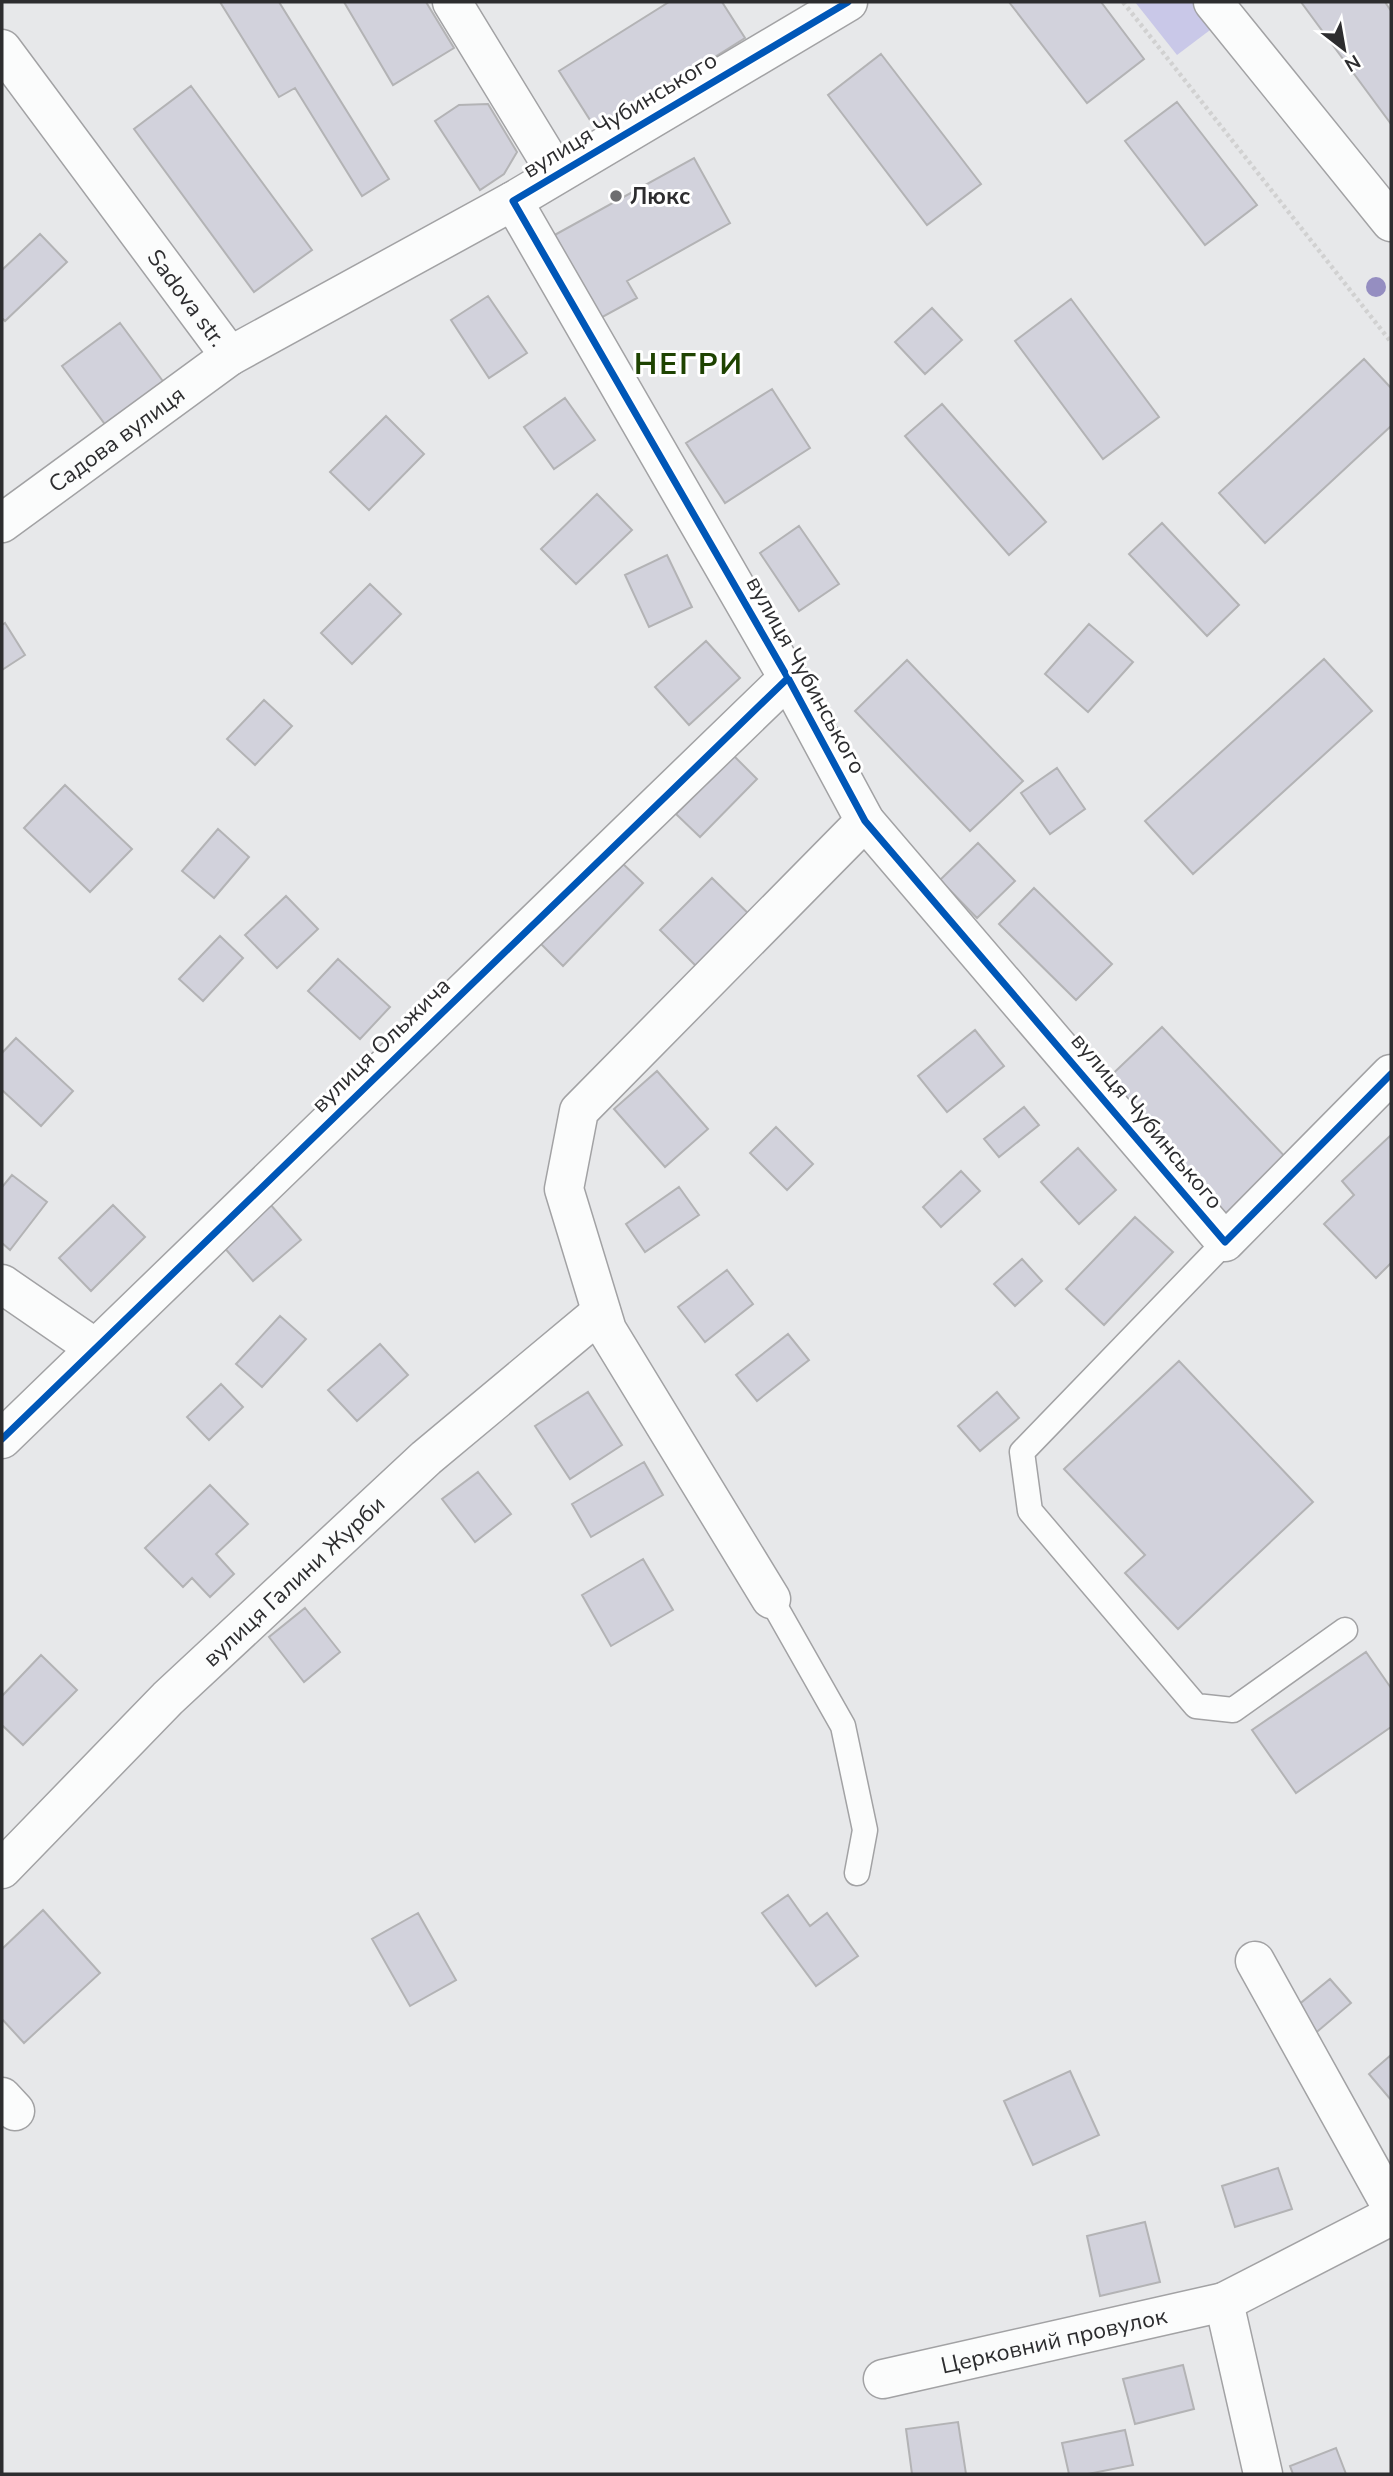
<svg xmlns="http://www.w3.org/2000/svg" width="1393" height="2476" viewBox="0 0 1393 2476" font-family="'Nunito Sans',sans-serif">
  <style>
    .green { fill: #c9c8e8 }
    .building { fill: #d2d2dc; stroke: #b3b3b5; stroke-width: 2 }
    .lines { fill: none; stroke-linecap: round; stroke-linejoin: round }
    .service-casing { stroke: #a2a2a4; stroke-width: 27 }
    .minor-casing { stroke: #a2a2a4; stroke-width: 41 }
    .tertiary-casing { stroke: #a2a2a4; stroke-width: 41 }
    .path { stroke: #d1d1d1; stroke-width: 4.5; stroke-dasharray: 3.5 3.5; stroke-linecap: butt }
    .service { stroke: #fbfcfc; stroke-width: 24 }
    .minor { stroke: #fbfcfc; stroke-width: 38 }
    .tertiary { stroke: #fbfcfc; stroke-width: 38 }
    .cycleway-casing { stroke: #fff; stroke-width: 11 }
    .cycleway { stroke: #0057b8; stroke-width: 7 }
    .tree { fill: #958ec1 }
    .poi-dot { fill: #6e6e70; stroke: #fff; stroke-width: 2.5 }
    .labels { text-anchor: middle; dominant-baseline: central; stroke-width: 6; stroke-linejoin: round; paint-order: stroke }
    .street-label { font-size: 23px; fill: #2d2d2f; stroke: #fff }
    .poi-label { font-size: 23px; font-weight: bold; fill: #2d2d2f; stroke: #fff; text-anchor: start }
    .district-label { font-size: 30px; font-weight: bold; letter-spacing: 2px; fill: #1e4301; stroke: #fff }
  </style>
  <rect width="100%" height="100%" fill="#e7e8ea"/>
  <!-- green -->
  <path class="green" d="M1135,2H1200L1218,24L1177,55Z"/>
  <!-- building -->
  <path class="building" d="M220,2H279L389,179L362,196L295,88L279,97Z
    M344,2H426L454,48L393,85Z
    M669,2H722L745,38L597,131L559,71Z
    M1009,2H1101L1144,59L1087,103Z
    M1301,2H1385L1391,11V124Z
    M881,54L981,184L927,225L828,95Z
    M191,86L312,250L254,292L134,129Z
    M1177,102L1257,205L1205,245L1125,141Z
    M488,104L517,152L504,174L480,190L435,121L459,105Z
    M694,158L730,223L627,281L637,298L597,320L551,237Z
    M40,234L67,262L5,321L2,318V270Z
    M488,296L527,353L489,378L451,320Z
    M1071,299L1159,417L1103,459L1015,341Z
    M932,308L962,340L925,374L895,342Z
    M120,323L165,384L107,427L62,366Z
    M1364,359L1391,388V426L1265,543L1219,493Z
    M772,389L810,448L725,503L686,443Z
    M565,398L595,440L554,469L524,427Z
    M942,404L1046,522L1009,555L905,436Z
    M386,416L424,454L369,510L330,472Z
    M597,494L632,530L576,584L541,549Z
    M1162,523L1239,605L1207,636L1129,554Z
    M799,526L839,584L799,611L760,553Z
    M667,555L692,607L649,627L625,575Z
    M370,584L401,614L352,664L321,633Z
    M5,623L25,655L2,670V625Z
    M1089,624L1133,662L1088,712L1045,674Z
    M706,641L740,678L689,725L655,687Z
    M1324,659L1372,711L1193,874L1145,821Z
    M907,660L1023,781L970,831L855,711Z
    M264,700L292,726L255,765L227,739Z
    M734,756L757,779L700,837L676,814Z
    M1057,768L1085,809L1050,834L1021,793Z
    M65,785L132,849L90,892L24,828Z
    M218,829L249,857L214,898L182,871Z
    M978,843L1015,881L977,918L940,880Z
    M619,860L643,883L563,966L540,943Z
    M712,878L753,918L700,970L660,930Z
    M1034,888L1112,964L1076,1000L999,924Z
    M286,896L318,929L277,968L245,935Z
    M220,936L243,958L203,1001L179,979Z
    M338,959L390,1007L360,1039L308,991Z
    M1162,1027L1291,1163L1230,1220L1102,1084Z
    M975,1030L1004,1066L947,1112L918,1076Z
    M16,1038L73,1091L41,1126L2,1090V1053Z
    M657,1071L708,1129L665,1167L614,1109Z
    M1024,1107L1039,1125L999,1157L984,1139Z
    M776,1127L813,1164L787,1190L750,1153Z
    M1391,1135V1263L1376,1278L1324,1224L1354,1195L1342,1181Z
    M1078,1148L1116,1190L1079,1224L1041,1182Z
    M961,1171L980,1191L941,1227L923,1207Z
    M12,1175L47,1202L10,1250L2,1243V1187Z
    M679,1187L699,1215L645,1252L626,1224Z
    M270,1204L301,1240L253,1281L223,1246Z
    M113,1205L145,1237L91,1291L59,1258Z
    M1135,1217L1173,1252L1104,1325L1066,1289Z
    M1022,1259L1042,1281L1015,1306L994,1284Z
    M727,1270L753,1304L705,1342L678,1307Z
    M280,1316L306,1339L262,1387L236,1364Z
    M788,1334L809,1360L757,1401L736,1375Z
    M380,1344L408,1375L357,1421L328,1390Z
    M1179,1361L1313,1502L1178,1629L1125,1573L1145,1555L1064,1469Z
    M221,1384L243,1407L209,1440L187,1417Z
    M588,1392L622,1445L570,1479L535,1426Z
    M997,1392L1019,1418L980,1451L958,1426Z
    M644,1462L663,1495L591,1537L572,1504Z
    M478,1472L511,1514L475,1542L442,1499Z
    M210,1485L248,1524L216,1554L234,1574L210,1597L192,1578L183,1587L145,1548Z
    M643,1559L673,1610L611,1646L582,1595Z
    M305,1608L340,1652L304,1682L269,1637Z
    M1366,1652L1391,1688V1727L1296,1793L1252,1730Z
    M41,1655L77,1690L23,1745L2,1725V1696Z
    M788,1895L810,1926L827,1913L858,1956L816,1986L762,1913Z
    M43,1910L100,1973L24,2043L2,2019V1949Z
    M418,1913L456,1980L410,2006L372,1939Z
    M1330,1979L1351,2003L1312,2036L1291,2011Z
    M1391,2055V2100L1369,2074Z
    M1070,2071L1099,2135L1033,2165L1004,2101Z
    M1278,2168L1292,2209L1235,2227L1222,2186Z
    M1145,2222L1160,2282L1100,2296L1087,2236Z
    M1183,2365L1194,2409L1135,2424L1123,2379Z
    M958,2422L966,2474H912L906,2429Z
    M1125,2430L1133,2465L1088,2474H1069L1062,2443Z
    M1336,2448L1346,2474H1293L1290,2466Z"/>
  <g class="lines">
    <defs>
      <path id="service" d="M1225,1242L1022,1452L1030,1511L1196,1706L1233,1710L1345,1630
        M771,1599L843,1726L865,1830L857,1873"/>
      <g id="minor">
        <path d="M452,2L557,174"/>
        <path d="M848,2L513,201L788,678L865,821L1225,1242L1391,1074"/>
        <path id="s1" d="M2,49L230,356L513,201"/>
        <path id="s2" d="M2,523L230,356"/>
        <path d="M2,1284L95,1348"/>
        <path d="M2,1439L788,678"/>
        <path d="M771,1599L607,1330L564,1189L579,1111L865,821"/>
        <path id="s3" d="M2,1869L168,1698L426,1458L601,1312"/>
        <path d="M1255,1961L1391,2206"/>
        <path d="M2,2097L15,2111"/>
        <path id="s4" d="M883,2379L1224,2302"/>
        <path d="M1263,2474L1224,2302L1391,2216"/>
      </g>
      <path id="tertiary" d="M1213,2L1391,222"/>
    </defs>
    <!-- service casing -->
    <use href="#service" class="service-casing"/>
    <!-- minor casing -->
    <use href="#minor" class="minor-casing"/>
    <!-- tertiary casing -->
    <use href="#tertiary" class="tertiary-casing"/>
    <!-- path -->
    <path class="path" d="M1123,2L1391,342"/>
    <!-- service -->
    <use href="#service" class="service"/>
    <!-- minor -->
    <use href="#minor" class="minor"/>
    <!-- tertiary -->
    <use href="#tertiary" class="tertiary"/>
    <defs>
      <path id="cycleway" d="M848,2L513,201L788,678L865,821L1225,1242L1391,1074
        M2,1439L788,678"/>
    </defs>
    <!-- cycleway casing -->
    <use href="#cycleway" class="cycleway-casing"/>
    <!-- cycleway -->
    <use href="#cycleway" class="cycleway"/>
  </g>
  <!-- trees -->
  <circle class="tree" cx="1376" cy="287" r="10"/>
  <!-- markers -->
  <circle class="poi-dot" cx="616" cy="196" r="7"/>
  <g class="labels">
    <!-- street labels -->
    <g class="street-label">
      <text transform="translate(620 115) rotate(-31)">вулиця Чубинського</text>
      <text stroke="none"><textPath href="#s1" startOffset="310">Sadova str.</textPath></text>
      <text stroke="none"><textPath href="#s2" startOffset="142">Садова вулиця</textPath></text>
      <text transform="translate(806 675) rotate(61)">вулиця Чубинського</text>
      <text transform="translate(381 1045) rotate(-44)">вулиця Ольжича</text>
      <text transform="translate(1147 1121) rotate(50)">вулиця Чубинського</text>
      <text stroke="none"><textPath href="#s3" startOffset="410">вулиця Галини Журби</textPath></text>
      <text stroke="none"><textPath href="#s4" startOffset="175">Церковний провулок</textPath></text>
    </g>
    <!-- poi labels -->
    <g class="poi-label">
      <text x="630" y="196">Люкс</text>
    </g>
    <!-- district labels -->
    <g class="district-label">
      <text x="689" y="364">НЕГРИ</text>
    </g>
  </g>
  <!-- border -->
  <rect width="1393" height="2476" fill="none" stroke="#2d2d2f" stroke-width="7"/>
  <!-- north arrow -->
  <g transform="translate(1344 49) rotate(149)" stroke="#ffffff" stroke-width="5" paint-order="stroke">
  <path d="M0-5L12 26L0 18L-12 26Z" fill="#2d2d2f"/>
  <text y="-10" font-size="19" font-weight="bold" text-anchor="middle" fill="#2d2d2f">N</text>
  </g>
</svg>
